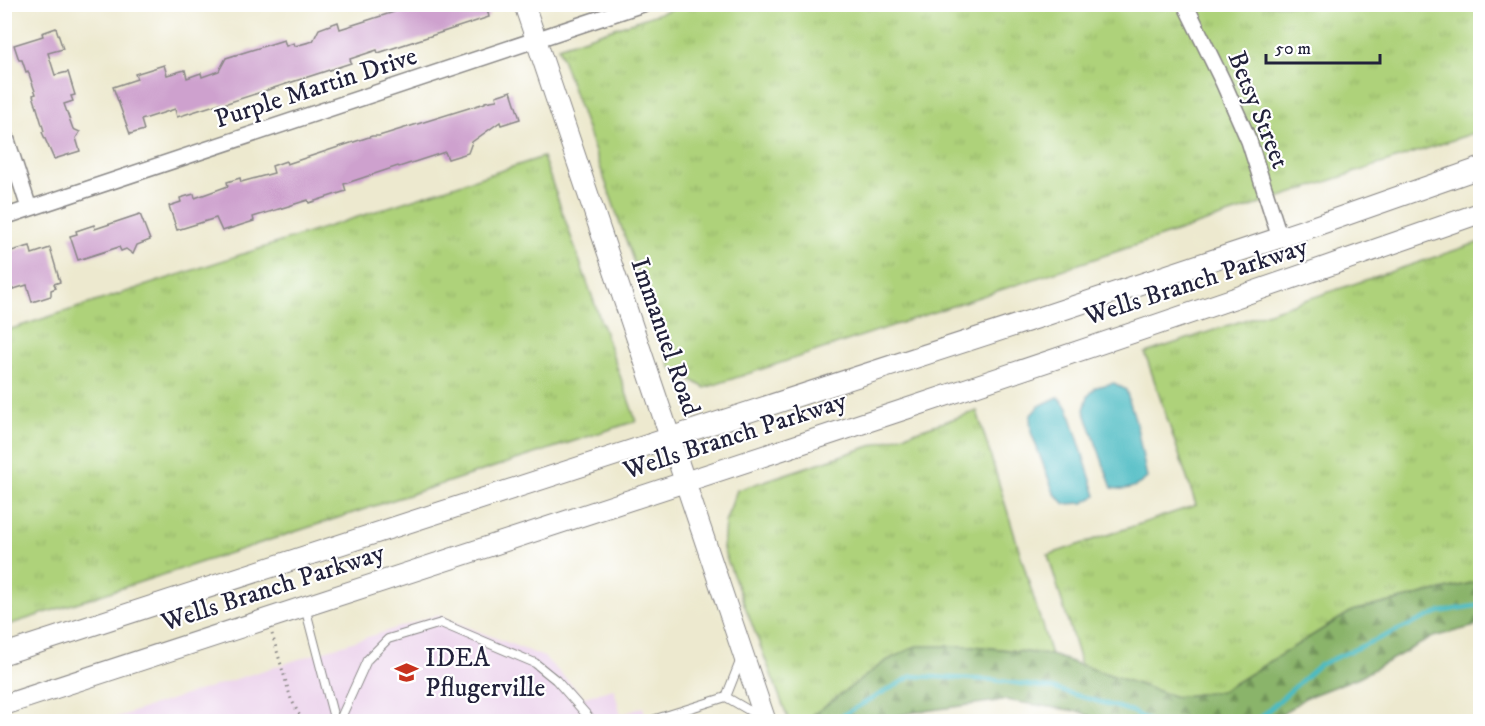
<svg xmlns="http://www.w3.org/2000/svg" width="1485" height="726" viewBox="0 0 1485 726" font-family="'IM FELL DW Pica',serif">
  <style>
    .built { fill: #ebd1eb }
    .grass { fill: url(#grass-tufts); stroke: #687a5a; stroke-width: 1.5 }
    .forest { fill: url(#forest-firs); stroke: #566b52; stroke-width: 1.5 }
    .water { fill: #4cbbc3; stroke: #376e7f; stroke-width: 1.5 }
    .lines { fill: none; stroke-linecap: round; stroke-linejoin: round }
    .stream { stroke: #4cbbc3; stroke-width: 4.5 }
    .building { fill: #cea1ce }
    .service-casing { stroke: #888685; stroke-width: 10 }
    .minor-casing { stroke: #888685; stroke-width: 18 }
    .tertiary-casing { stroke: #888685; stroke-width: 22 }
    .path { stroke: #888685; stroke-width: 3; stroke-dasharray: 1.5 4.5; stroke-linecap: butt }
    .service { stroke: #fff; stroke-width: 8 }
    .minor { stroke: #fff; stroke-width: 15 }
    .tertiary { stroke: #fff; stroke-width: 20 }
    .labels { text-anchor: middle; dominant-baseline: central; stroke-width: 4.5; stroke-linejoin: round; paint-order: stroke }
    .street-label { font-size: 26px; fill: #22223b; stroke: #fff }
    .poi-label { font-size: 26px; fill: #22223b; stroke: #fff; text-anchor: start }
  </style>
  <defs>
    <pattern id="grass-tufts" width="24" height="20" patternUnits="userSpaceOnUse" patternTransform="scale(1.5)"><rect width="24" height="20" fill="#aed27a"/><path d="M3 7l-1-3M5 7V3M7 7l1-3M15 17l-1-3M17 17v-4M19 17l1-3" fill="none" stroke="#95b46a"/></pattern>
    <pattern id="forest-firs" width="22" height="20" patternUnits="userSpaceOnUse" patternTransform="scale(1.5)"><rect width="22" height="20" fill="#8ab46a"/><path d="M5 1l3.5 6h-7zM16 11l3.5 6h-7z" fill="#709258"/></pattern>
  </defs>
  <rect width="100%" height="100%" fill="#fff"/>
  <filter id="ink" filterUnits="userSpaceOnUse"><feTurbulence type="fractalNoise" baseFrequency=".0167" numOctaves="2"/><feDisplacementMap in="SourceGraphic" scale="12" xChannelSelector="R" yChannelSelector="G"/><feConvolveMatrix kernelMatrix="1 2 1 2 8 2 1 2 1" color-interpolation-filters="sRGB"/></filter>
  <filter id="wash" filterUnits="userSpaceOnUse"><feTurbulence type="fractalNoise" baseFrequency=".008" numOctaves="4" result="noise"/><feDisplacementMap in="SourceGraphic" scale="24" xChannelSelector="R" yChannelSelector="G"/><feGaussianBlur stdDeviation="1.35" result="paint"/><feColorMatrix in="noise" values="0 0 0 0 0 0 0 0 0 0 0 0 0 0 0 0 0 1.4 0 .05"/><feComposite in="paint" operator="in"/></filter>
  <g filter="url(#wash)">
    <rect width="100%" height="100%" fill="#ede9cf"/>
    <!-- built -->
    <path class="built" d="M437,615L544,657L584,697L614,689L621,715L643,707L647,721L101,722Z"/>
    <!-- grass -->
    <path class="grass" d="M687,4L1480,5V131L705,388L671,368L558,47Z
      M543,157L636,421L5,626V331Z
      M1480,242V581L1352,611L1222,691L1176,697L1081,665L1048,555L1196,505L1145,353Z
      M977,411L1051,655L974,646L886,661L805,721H789L723,549L725,522L737,490Z"/>
    <!-- forest -->
    <path class="forest" d="M1480,581V625L1433,637L1359,677L1305,698L1273,721H1100L1081,712L1005,700L910,713L874,721H805L886,661L916,646H974L1051,655L1176,697L1222,691L1352,611Z"/>
    <!-- water -->
    <path class="water" d="M1114,383L1126,390L1136,422L1147,478C1137,488 1125,491 1112,488L1084,410L1088,396L1096,387Z
      M1058,397L1068,408L1096,496L1083,503L1065,504L1054,493L1031,432L1030,416L1039,406Z"/>
    <g class="lines">
      <!-- stream -->
      <path class="stream" d="M831,722L912,676L994,680L1055,689L1131,711L1150,722
        M1250,722L1261,717L1319,665L1439,612L1480,605"/>
    </g>
    <g id="blocks">
      <!-- building -->
      <path class="building" d="M392,4H486L489,17L378,53L377,50L350,59L351,63L221,105V103L177,117L175,109L141,120L144,130L130,134L113,87L137,79L135,74L164,65L167,75L185,70L187,78L201,73L202,77L219,71L226,58L284,40L286,46L294,43L295,46L313,41L319,29L338,22L340,29L394,12Z
        M56,28L63,49L48,53L55,75L68,72L75,95L71,96L73,101L64,104L73,129L80,132L76,138L80,151L54,159L42,132L44,131L33,95L36,94L28,71L26,72L22,60H19L14,45L43,36L42,33Z
        M511,91L520,119L501,125L500,122L472,142L468,153L448,159L445,152L399,167L398,166L344,184L346,191L309,203L308,200L253,217L254,221L222,231L216,218L177,230L169,206L181,202L180,198L194,194L195,198L228,186L227,182L240,178L241,182L274,173L272,166L286,161L287,164L372,136H379L485,103V102L497,100L496,96Z
        M140,214L150,240L137,245L133,254L126,249L121,251L119,247L78,260L70,236L77,234L76,231L94,225L95,229Z
        M30,246L32,254L50,248L60,282L54,284L56,288L51,290V296L32,302L27,285L4,292V253Z"/>
    </g>
  </g>
  <g filter="url(#ink)">
    <use href="#blocks" fill-opacity="0" stroke="#888685" stroke-width="1.5"/>
    <g class="lines">
      <defs>
        <path id="service" d="M305,607L335,722
          M726,697L741,659
          M339,722L367,660L388,639L441,623L535,663L556,680L593,722
          M646,722L726,697L762,718"/>
        <path id="minor" d="M1185,4L1223,82L1249,141L1280,238
          M4,131L29,208
          M4,217L643,4"/>
        <path id="tertiary" d="M524,4L766,722
          M4,654L1047,315L1315,226L1480,168
          M4,705C497,543 991,385 1480,213"/>
      </defs>
      <!-- service casing -->
      <use href="#service" class="service-casing"/>
      <!-- minor casing -->
      <use href="#minor" class="minor-casing"/>
      <!-- tertiary casing -->
      <use href="#tertiary" class="tertiary-casing"/>
      <!-- path -->
      <path class="path" d="M272,634L291,699L303,722"/>
      <!-- service -->
      <use href="#service" class="service"/>
      <!-- minor -->
      <use href="#minor" class="minor"/>
      <!-- tertiary -->
      <use href="#tertiary" class="tertiary"/>
    </g>
  </g>
  <!-- icons -->
  <defs>
    <symbol id="school-bare" viewBox="-9 -9 18 18"><path d="M0-5L7-2L0 1L-7-2ZM-4 1L0 2.5L4 1V4Q0 6-4 4Z" fill="#c8321e" stroke="#fff" stroke-width="2.5" paint-order="stroke"/></symbol>
  </defs>
  <g fill-rule="evenodd">
    <use href="#school-bare" x="390" y="656" width="33" height="33"/>
  </g>
  <g class="labels">
    <!-- street labels -->
    <g class="street-label">
      <text transform="translate(316 88) rotate(-18)">Purple Martin Drive</text>
      <text transform="translate(1258 110) rotate(68)">Betsy Street</text>
      <text transform="translate(1196 282) rotate(-18)">Wells Branch Parkway</text>
      <text transform="translate(665 337) rotate(71)">Immanuel Road</text>
      <text transform="translate(735 436) rotate(-18)">Wells Branch Parkway</text>
      <text transform="translate(273 588) rotate(-18)">Wells Branch Parkway</text>
    </g>
    <!-- poi labels -->
    <g class="poi-label">
      <text x="425" y="658">IDEA<tspan x="425" dy="30">Pflugerville</tspan></text>
    </g>
  </g>
  <!-- margin -->
  <rect width="1485" height="726" fill="none" stroke="#fff" stroke-width="24"/>
  <!-- scale -->
  <path d="M1266 54v9h114v-9" fill="none" stroke="#22223b" stroke-width="3"/>
  <text x="1275" y="54" font-size="18" fill="#22223b" stroke="#ffffff" stroke-width="4.5" paint-order="stroke">50 m</text>
</svg>
